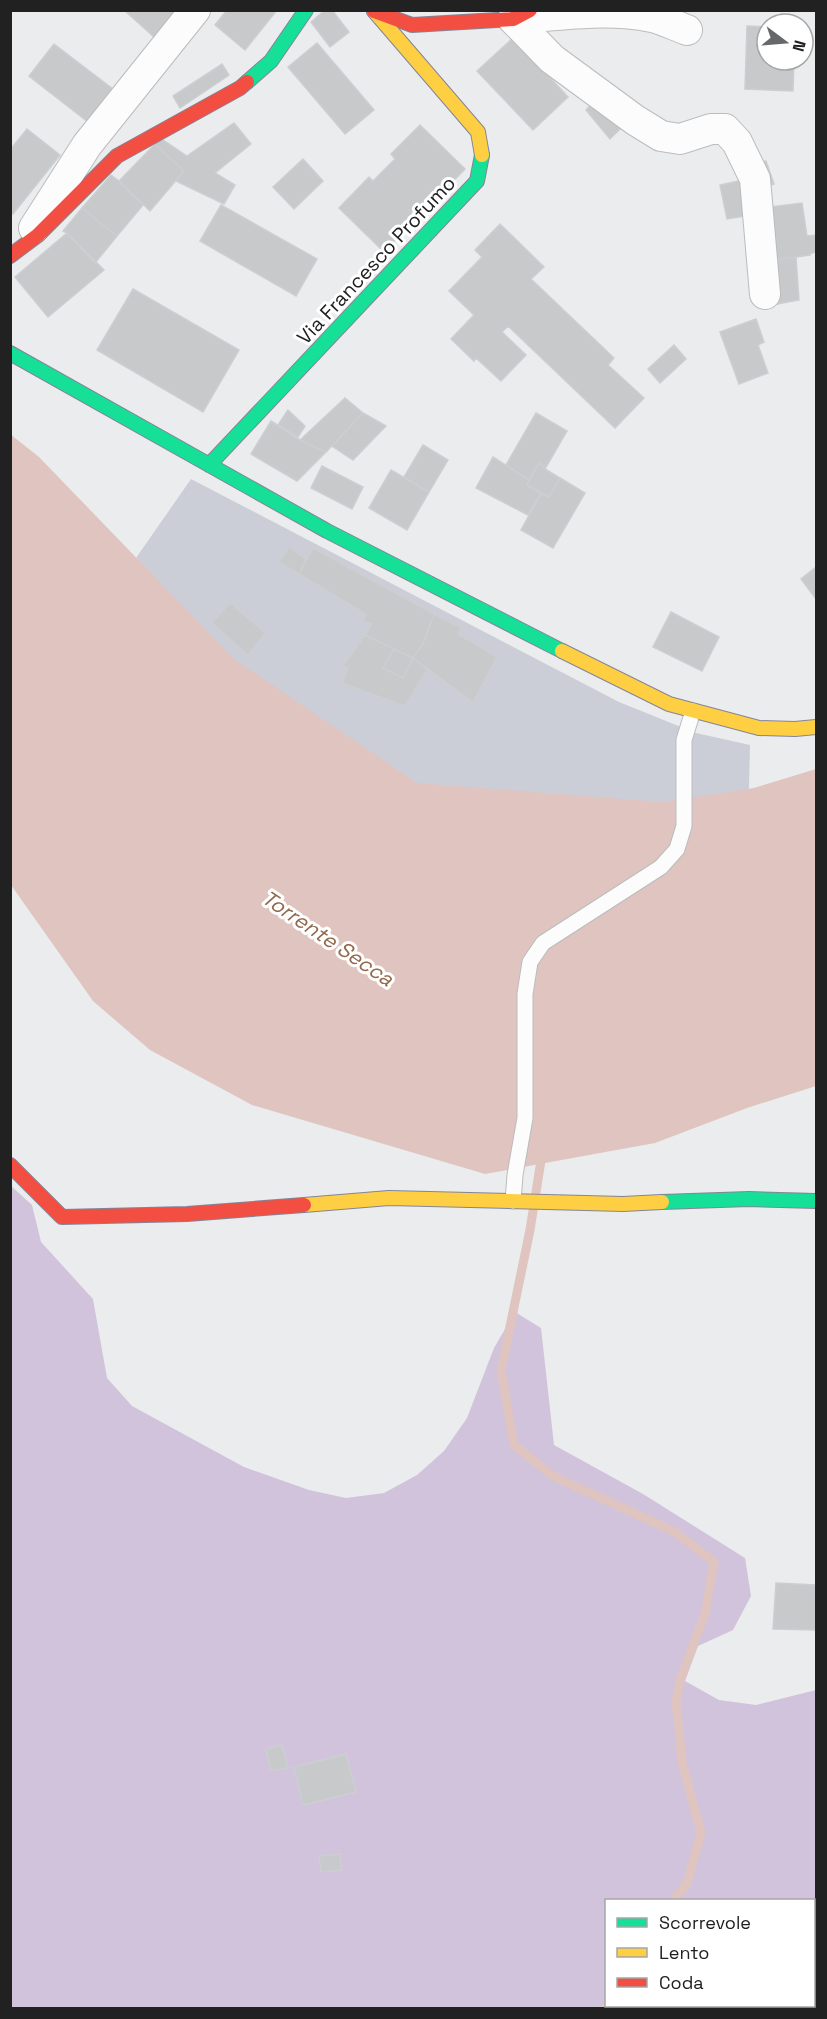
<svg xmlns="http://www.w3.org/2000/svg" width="827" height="2019" viewBox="0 0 827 2019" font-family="'Space Grotesk',sans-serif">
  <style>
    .construction { fill: #ccced7 }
    .forest { fill: #d1c3db; fill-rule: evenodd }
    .water { fill: #dfc4c0 }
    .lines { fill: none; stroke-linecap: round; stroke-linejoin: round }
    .stream { stroke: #dfc4c0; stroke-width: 9 }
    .building { fill: #c7c9cb; stroke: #cccfd1; stroke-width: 1.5 }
    .lane-casing { stroke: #bbbcbd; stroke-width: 17 }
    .street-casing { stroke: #bbbcbd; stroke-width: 32 }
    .fast-casing { stroke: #848497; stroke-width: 16 }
    .slow-casing { stroke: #848497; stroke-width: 16 }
    .jam-casing { stroke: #848497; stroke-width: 16 }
    .lane { stroke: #fcfcfc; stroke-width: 15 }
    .street { stroke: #fcfcfc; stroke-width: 30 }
    .fast { stroke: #16e098; stroke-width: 14 }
    .slow { stroke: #ffcf43; stroke-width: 14 }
    .jam { stroke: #f24e42; stroke-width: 14 }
    .labels { text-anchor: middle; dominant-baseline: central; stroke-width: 6; stroke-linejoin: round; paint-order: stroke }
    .street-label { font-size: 20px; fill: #212121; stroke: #fff }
    .water-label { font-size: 21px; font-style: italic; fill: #92694b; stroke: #fff }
  </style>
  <rect width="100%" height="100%" fill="#eaecee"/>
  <!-- construction -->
  <path class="construction" d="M191,479L619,702L696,733L750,745L746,910L545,989L136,558Z"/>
  <!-- forest -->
  <path class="forest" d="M10,1185L32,1205L41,1242L93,1299L107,1378L132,1406L244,1467L309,1490L346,1498L384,1493L417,1475L444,1451L467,1418L494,1348L515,1312L541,1328L554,1445L643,1494L745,1558L751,1596L733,1630L698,1646L685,1681L719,1700L756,1705L816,1690V2008H11ZM606,1900H814V2006H606Z"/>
  <!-- water -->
  <path class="water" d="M10,434L39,457L234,659L417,783L662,802L754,788L816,769V1086L747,1108L655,1143L485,1174L252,1105L150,1050L93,1001L11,885Z"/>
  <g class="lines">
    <!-- stream -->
    <path class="stream" d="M542,1154L530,1230L501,1370L514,1445L553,1476L675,1532L714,1562L705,1614L680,1680L676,1702L682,1762L701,1833L687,1883L674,1900
      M605,2008L607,2006"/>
  </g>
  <!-- building -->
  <path class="building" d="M124,10H176L154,37Z
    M227,10H277L245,50L215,25Z
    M325,10H332L349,32L330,47L311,22Z
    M747,26L767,27V60H794L793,91L745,89Z
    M513,38L568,97L533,130L477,71Z
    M317,43L374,110L345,134L288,67Z
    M54,44L114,90L88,122L29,76Z
    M222,64L229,75L180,108L173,96Z
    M597,98L626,123L610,139L586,110Z
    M234,123L251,144L215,173L235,185L224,204L176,181L184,171L155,144L160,138L187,156Z
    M420,125L465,169L384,252L339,208L369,177L373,181L395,159L391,154Z
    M27,129L60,155L13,214L10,212V150Z
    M155,144L184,171L150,211L119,181Z
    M303,159L323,181L294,209L273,187Z
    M766,161L774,184L765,187L756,164Z
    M111,175L119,181L143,205L117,236L82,208Z
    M739,181L746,216L727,219L720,185Z
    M802,203L807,236L816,235V252L809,254L810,255L770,261L763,208Z
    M221,205L317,259L296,296L200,241Z
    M82,208L117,236L95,263L67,233L63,231Z
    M500,224L544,267L531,279L614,358L608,365L644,398L615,428L508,326L502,332L526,355L501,381L476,358L474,361L451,339L474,315L449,291L482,257L475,250Z
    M67,233L104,270L48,317L15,277Z
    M796,257L799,300L777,304L774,260Z
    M133,289L239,350L203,412L97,350Z
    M756,319L764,342L758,345L768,373L739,384L720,332Z
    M674,345L686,359L660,383L648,369Z
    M345,398L363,413L326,452L300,440Z
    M288,410L305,426L298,437L278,425Z
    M363,413L386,426L353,460L332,446Z
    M536,413L567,431L545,469L539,462L529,480L506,465Z
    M271,421L300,440L326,452L297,481L251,454Z
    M423,445L448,460L429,492L404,477Z
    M493,457L529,480L527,485L541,494L528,515L476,488Z
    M539,462L545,469L560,478L549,497L527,485Z
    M322,466L363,487L352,509L311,488Z
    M391,470L429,492L407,530L369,508Z
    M560,478L585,493L553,548L521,530L541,494L549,497Z
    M289,547L306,559L299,574L279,562Z
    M313,548L434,614L423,644L413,658L365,635L372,624L363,621L366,614L299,574Z
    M816,567V599L801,579Z
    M230,603L265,633L248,655L212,623Z
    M671,612L719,637L702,671L653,647Z
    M434,614L462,628L458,634L497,657L473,702L413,658L423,644Z
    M365,635L394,649L383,668L403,678L413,658L427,670L405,706L342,683L348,668L343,666Z
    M394,649L413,658L403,678L383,668Z
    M776,1583L816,1585V1630L773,1629Z
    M282,1745L288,1768L271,1771L266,1749Z
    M346,1754L356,1792L303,1805L294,1767Z
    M340,1854L341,1870L321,1872L319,1856Z"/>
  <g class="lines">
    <defs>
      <path id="lane" d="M513,1201L515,1175L525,1118V994L530,962L543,943L661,867L677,849L684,826V740L693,711"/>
      <path id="street" d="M513,19L552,59L635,120L661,136L680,139L711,129H725L737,142L755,179L765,294
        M513,19C559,15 607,8 652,17C664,20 676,26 687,30
        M34,228L87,145L195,10"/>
      <path id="fast" d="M247,82L271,61L306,10
        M10,353L327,531L562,651
        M209,465L477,181L482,155
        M662,1202L749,1199L816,1201"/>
      <path id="slow" d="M374,11L478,132L482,155
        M562,651L669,704L759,728L795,729L816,727
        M304,1205L389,1198L623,1204L662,1202"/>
      <path id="jam" d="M374,11L412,25L513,19L530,10
        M10,256L38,235L117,156L240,88L247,82
        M10,1165L62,1217L187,1214L304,1205"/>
    </defs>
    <!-- lane casing -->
    <use href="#lane" class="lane-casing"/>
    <!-- street casing -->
    <use href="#street" class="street-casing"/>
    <!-- fast casing -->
    <use href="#fast" class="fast-casing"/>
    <!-- slow casing -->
    <use href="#slow" class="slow-casing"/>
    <!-- jam casing -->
    <use href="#jam" class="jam-casing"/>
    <!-- lane -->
    <use href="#lane" class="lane"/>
    <!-- street -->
    <use href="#street" class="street"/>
    <!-- fast -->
    <use href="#fast" class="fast"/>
    <!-- slow -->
    <use href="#slow" class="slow"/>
    <!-- jam -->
    <use href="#jam" class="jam"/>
  </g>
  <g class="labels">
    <!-- street labels -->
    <g class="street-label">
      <text transform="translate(376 260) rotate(-47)">Via Francesco Profumo</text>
    </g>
    <!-- water labels -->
    <g class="water-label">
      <text transform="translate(328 938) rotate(34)">Torrente Secca</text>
    </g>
  </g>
  <!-- border -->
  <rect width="827" height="2019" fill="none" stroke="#212121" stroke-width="24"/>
  <!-- legend -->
  <rect x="605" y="1899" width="210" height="108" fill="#ffffff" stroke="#a6a6a6" stroke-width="1.5"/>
  <rect x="617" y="1918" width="30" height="9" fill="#16e098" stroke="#a6a6a6" stroke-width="1.5"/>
  <text x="659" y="1929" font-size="18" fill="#212121">Scorrevole</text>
  <rect x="617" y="1948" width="30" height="9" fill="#ffcf43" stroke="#a6a6a6" stroke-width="1.5"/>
  <text x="659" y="1959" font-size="18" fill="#212121">Lento</text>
  <rect x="617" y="1978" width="30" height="9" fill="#f24e42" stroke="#a6a6a6" stroke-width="1.5"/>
  <text x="659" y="1989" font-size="18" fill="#212121">Coda</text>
  <!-- north arrow -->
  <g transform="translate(785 42) rotate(106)"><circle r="28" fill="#ffffff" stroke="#a6a6a6" stroke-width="1.5"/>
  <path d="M0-4.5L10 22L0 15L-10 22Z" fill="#676869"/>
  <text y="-9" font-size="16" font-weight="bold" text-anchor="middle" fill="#212121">N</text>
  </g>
</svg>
